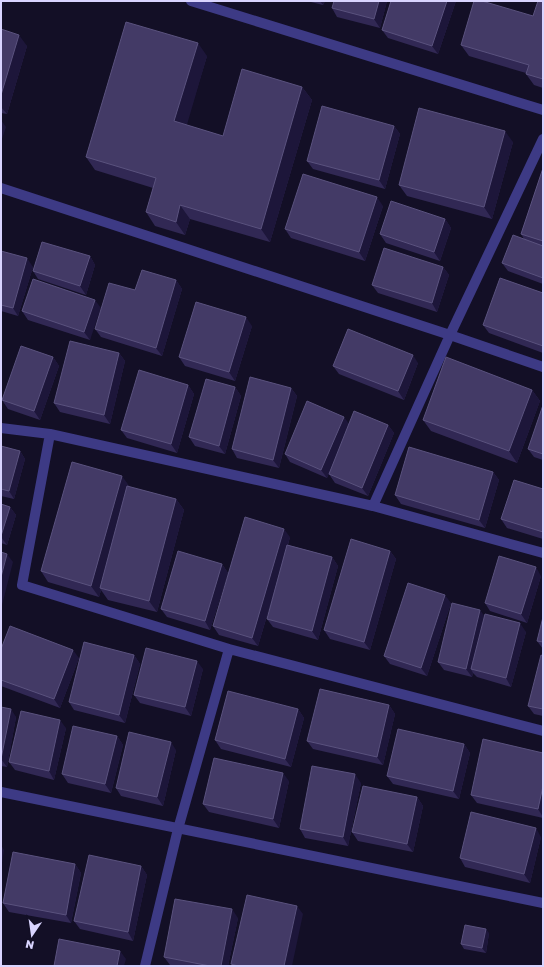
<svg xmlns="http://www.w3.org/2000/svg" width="544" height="967" viewBox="0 0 544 967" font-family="'Golos Text',sans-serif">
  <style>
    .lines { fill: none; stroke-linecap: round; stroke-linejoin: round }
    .service { stroke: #3d3a85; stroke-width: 10 }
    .minor { stroke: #3d3a85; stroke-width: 10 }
    .wall { fill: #312854 }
    .shaded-wall { fill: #1d163a }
    .building { fill: #433a66; stroke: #5a527e }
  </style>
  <rect width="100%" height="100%" fill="#130f26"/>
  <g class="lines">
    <!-- service -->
    <path class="service" d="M1,188L450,335L543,139
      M1,428L50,434L373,506L543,553
      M50,434L22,585L229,649
      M373,506L450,335L543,367
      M1,792L543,903
      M145,966L178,829L229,649L543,731"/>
    <!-- minor -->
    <path class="minor" d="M191,1L543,110"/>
  </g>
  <!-- wall -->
  <path class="wall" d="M307,1H325L323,5Z
    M334,1H387L380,28L337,17L332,8Z
    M391,1H456L438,54L388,38L382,30Z
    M543,1V88L534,85L526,74V73L469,56L461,45L533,16Z
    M1,29L27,46L7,114L1,113Z
    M207,56L186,125L223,136L302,87L312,100L270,242L190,219L185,235L155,226L146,212L153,188L95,170L86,157Z
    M394,126L400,134L385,189L313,169L307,161Z
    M513,142L492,219L407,196L399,185Z
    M543,168V284L508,271L502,263L524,239L521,234Z
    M383,206L365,261L291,238L285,229Z
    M445,219L451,228L440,261L386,243L380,234Z
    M1,251L33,267L18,316L1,311Z
    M90,256L95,265L86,295L38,279L33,271Z
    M443,267L449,275L437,312L378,293L372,285Z
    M176,280L182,289L162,356L101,337L95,329Z
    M543,293V353L489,333L483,325Z
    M95,300L90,340L28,320L22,311Z
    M252,326L235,381L185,366L179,357Z
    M119,353L125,361L110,424L60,412L54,403Z
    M53,357L59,366L40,420L8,409L2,400Z
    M418,363L404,400L339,374L333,366Z
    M188,385L194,394L177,453L127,438L121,430Z
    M235,387L241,396L225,454L195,446L189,437Z
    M291,388L297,396L279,468L237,458L232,449Z
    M532,390L540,401L517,463L431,431L423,420Z
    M543,405V460L534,457L528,449Z
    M349,424L388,425L394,433L368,496L335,483L329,474L331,469L327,478L290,462L285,454Z
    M1,446L20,451L25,459L14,499L1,496Z
    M493,472L499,480L485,528L401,504L395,495Z
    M130,487L176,499L184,510L157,612L108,600L101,590L99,597L48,582L41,571Z
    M543,489V539L507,528L501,519Z
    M1,504L10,507L16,515L7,545L1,543Z
    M290,537L288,545L332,557L338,566L318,640L273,627L267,619L275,589L258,646L219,635L213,626Z
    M390,551L396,559L370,650L330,639L324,630Z
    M222,564L228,573L210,630L167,617L161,609Z
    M541,576L527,623L490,611L485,603Z
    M451,603L427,676L390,664L384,656Z
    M485,616L526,632L511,687L477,677L473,673L472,677L444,670L438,662Z
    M543,617V649L537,641Z
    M1,649L79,658L60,708L1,686Z
    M134,655L140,664L125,723L74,710L69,702Z
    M543,656V716L534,714L528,706Z
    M203,669L191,716L140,703L134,695Z
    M389,705L395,714L383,765L313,749L307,741Z
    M1,707L16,717L7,767L1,766Z
    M298,709L304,718L291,767L221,749L215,740Z
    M66,728L54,780L15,770L9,762Z
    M117,736L123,745L111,793L68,783L62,774Z
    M464,744L470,753L459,799L393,784L387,776Z
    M176,750L163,806L121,796L116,788Z
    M543,753V818L477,803L471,795Z
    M289,781L279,828L209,812L203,804Z
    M361,783L348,846L305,838L300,829Z
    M417,797L423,806L413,852L358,841L352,832Z
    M541,837L530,883L465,867L460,858Z
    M75,864L81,873L71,923L9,912L3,903Z
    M141,866L147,875L133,941L80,929L74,921Z
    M238,918L228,966H174L170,965L164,957Z
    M489,933L486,953L464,949L461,944Z"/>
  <!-- shaded-wall -->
  <path class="shaded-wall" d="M320,1H325L323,5Z
    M379,1H387L380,28L374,19Z
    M447,1H456L438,54L432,46Z
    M19,35L27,46L7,114L1,107V95Z
    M198,43L207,56L184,135L174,121Z
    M302,87L312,100L270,242L261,229Z
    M1,120L6,127L1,142Z
    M394,126L400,134L385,189L379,180Z
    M505,131L513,142L492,219L484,207Z
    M377,197L383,206L365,261L359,252Z
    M180,205L190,219L185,235L176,222Z
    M445,219L451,228L440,261L434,252Z
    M90,256L95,265L86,295L80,286Z
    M27,258L33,267L18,316L13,308Z
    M443,267L449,275L437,312L432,303Z
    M176,280L182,289L162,356L156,348Z
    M95,300L101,308L90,340L84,332Z
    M246,317L252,326L235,381L229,372Z
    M119,353L125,361L110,424L104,415Z
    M413,355L418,363L404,400L398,391Z
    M53,357L59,366L40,420L34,411Z
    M188,385L194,394L177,453L171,444Z
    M235,387L241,396L225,454L219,446Z
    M291,388L297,396L279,468L273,460Z
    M532,390L540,401L517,463L509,451Z
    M344,417L350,425L327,478L321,470Z
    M388,425L394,433L368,496L362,488Z
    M20,451L25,459L14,499L9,491Z
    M493,472L499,480L485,528L479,520Z
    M122,476L130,487L100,588L101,590L99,597L91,586Z
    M176,499L184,510L157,612L149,601Z
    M10,507L16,515L7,545L1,537V536Z
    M284,529L290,537L258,646L252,638Z
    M390,551L396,559L370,650L364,642Z
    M7,554L13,562L1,609V577Z
    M332,557L338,566L318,640L312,631Z
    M222,564L228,573L210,630L205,621Z
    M536,567L541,576L527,623L521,614Z
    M445,595L451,603L427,676L421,668Z
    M480,610L486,618L471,669L473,673L472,677L466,669Z
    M520,623L526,632L511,687L506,678Z
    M73,650L79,658L60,708L54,699Z
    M134,655L140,664L125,723L119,715Z
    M197,661L203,669L191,716L185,707Z
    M389,705L395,714L383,765L377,757Z
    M11,709L16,717L7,767L1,759Z
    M298,709L304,718L291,767L285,759Z
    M60,720L66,728L54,780L49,771Z
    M117,736L123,745L111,793L105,784Z
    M171,742L176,750L163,806L157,797Z
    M464,744L470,753L459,799L453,791Z
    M283,773L289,781L279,828L273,819Z
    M355,774L361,783L348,846L343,837Z
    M543,786V817L538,809Z
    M417,797L423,806L413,852L407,844Z
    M536,828L541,837L530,883L524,874Z
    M1,845L4,850L1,869Z
    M75,864L81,873L71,923L66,915Z
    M141,866L147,875L133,941L128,932Z
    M297,906L303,914L292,966H284Z
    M232,909L238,918L228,966H221Z
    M486,929L489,933L486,953L482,948Z
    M120,951L126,959L124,966H117Z"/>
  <!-- building -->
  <path class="building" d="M334,1H379L374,19L332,8Z
    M391,1H447L432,46L382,30Z
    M474,1H482L533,16L538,1H543V79L526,74L529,65L461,45Z
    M126,22L198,43L174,121L223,136L242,69L302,87L261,229L180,205L176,222L146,212L156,178L86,157Z
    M1,29L19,35L1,95Z
    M322,106L394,126L379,180L307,161Z
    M419,108L505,131L484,207L399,185Z
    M543,168V241L521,234Z
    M303,174L377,197L359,252L285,229Z
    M391,201L445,219L434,252L380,234Z
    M513,235L543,246V278L502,263Z
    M42,242L90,256L80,286L33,271Z
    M384,248L443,267L432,303L372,285Z
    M1,251L27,258L13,308L1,305Z
    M142,270L176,280L156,348L95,329L109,283L135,290Z
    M500,278L543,293V346L483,325Z
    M33,279L95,300L84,332L22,311Z
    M196,302L246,317L229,372L179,357Z
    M348,329L413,355L398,391L333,366Z
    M70,341L119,353L104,415L54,403Z
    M21,346L53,357L34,411L2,400Z
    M446,357L532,390L509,451L423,420Z
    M139,370L188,385L171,444L121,430Z
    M250,377L291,388L273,460L232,449Z
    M206,379L235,387L219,446L189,437Z
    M307,401L344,417L321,470L285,454Z
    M543,405V454L528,449Z
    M354,411L388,425L362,488L329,474Z
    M1,446L20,451L9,491L1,489Z
    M409,447L493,472L479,520L395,495Z
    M72,462L122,476L91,586L41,571Z
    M514,480L543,489V532L501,519Z
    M127,486L176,499L149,601L100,588Z
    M1,504L10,507L1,536Z
    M245,517L284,529L252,638L213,626Z
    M351,539L390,551L364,642L324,630Z
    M287,545L332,557L312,631L267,619Z
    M178,551L222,564L205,621L161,609Z
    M1,552L7,554L1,577Z
    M499,556L536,567L521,614L485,603Z
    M408,583L445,595L421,668L384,656Z
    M452,603L480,610L466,669L438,662Z
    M485,614L520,623L506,678L471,669Z
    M543,617V642L537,641Z
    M10,626L73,650L54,699L1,680V649Z
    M84,642L134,655L119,715L69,702Z
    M146,648L197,661L185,707L134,695Z
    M541,655L543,656V709L528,706Z
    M320,689L389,705L377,757L307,741Z
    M228,691L298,709L285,759L215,740Z
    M1,707L11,709L1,759Z
    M21,711L60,720L49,771L9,762Z
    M73,726L117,736L105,784L62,774Z
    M398,729L464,744L453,791L387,776Z
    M129,732L171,742L157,797L116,788Z
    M483,739L543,753V786L538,809L471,795Z
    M214,758L283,773L273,819L203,804Z
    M312,766L355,774L343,837L300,829Z
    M363,786L417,797L407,844L352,832Z
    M471,812L536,828L524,874L460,858Z
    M13,852L75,864L66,915L3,903Z
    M89,855L141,866L128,932L74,921Z
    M247,895L297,906L284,966H238L231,964Z
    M175,899L232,909L221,966H210L164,957Z
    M465,925L486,929L482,948L461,944Z
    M59,939L120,951L117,966H54Z"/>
  <!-- border -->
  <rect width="544" height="967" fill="none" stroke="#d9d4ff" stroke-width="4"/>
  <!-- north arrow -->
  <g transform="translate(32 935) rotate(193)" stroke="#130f26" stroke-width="3" paint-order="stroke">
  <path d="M0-3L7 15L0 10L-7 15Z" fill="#d9d4ff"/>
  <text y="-6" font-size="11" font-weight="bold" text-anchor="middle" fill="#d9d4ff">N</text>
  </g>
</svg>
